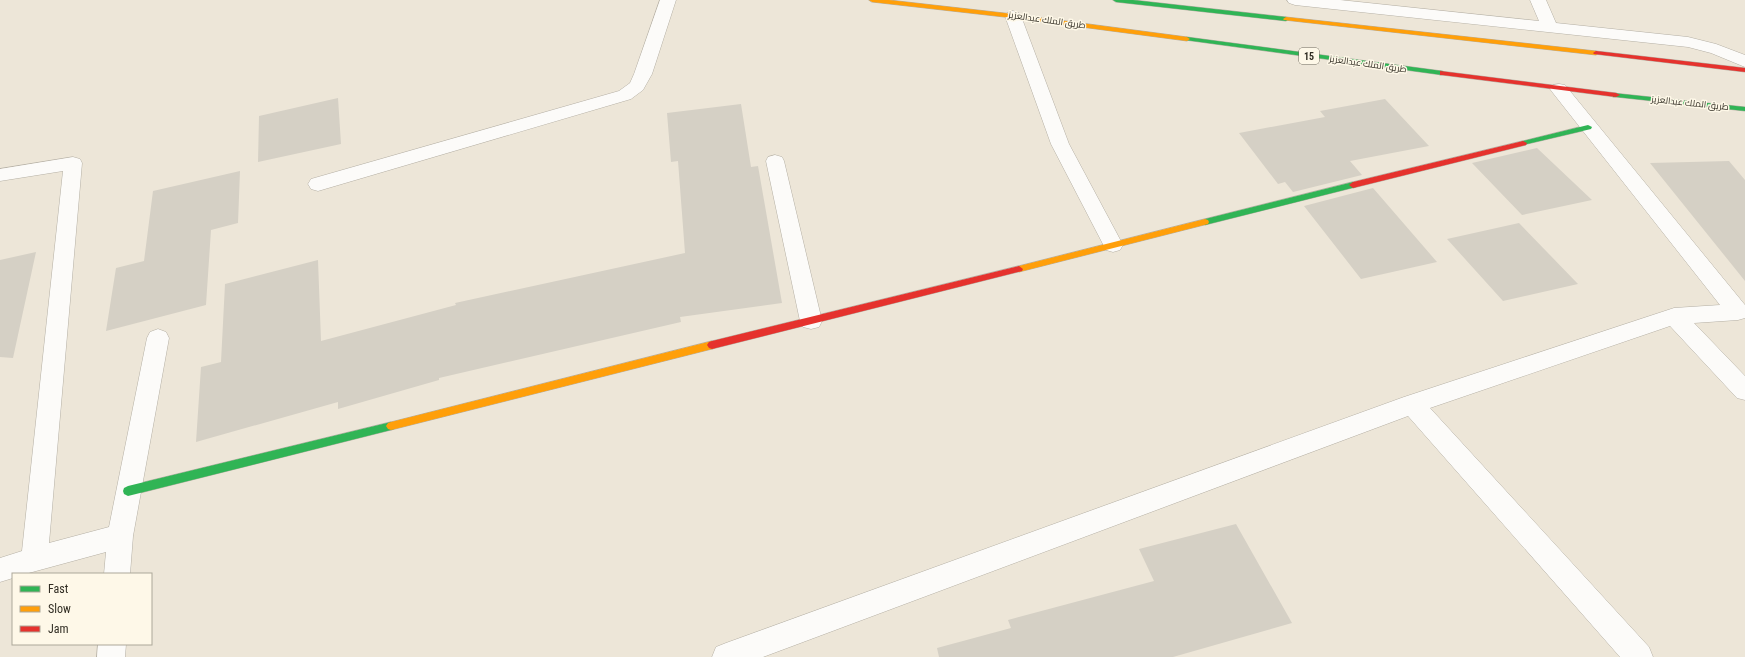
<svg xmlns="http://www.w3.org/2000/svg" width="1745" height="657" viewBox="0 0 1745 657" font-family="'Roboto Condensed',Cairo,sans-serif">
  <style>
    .building { fill: #d5d0c5 }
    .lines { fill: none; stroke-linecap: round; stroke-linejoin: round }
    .lane-casing { stroke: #b4afa4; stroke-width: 1 }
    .street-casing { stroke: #b4afa4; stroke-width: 1 }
    .fast-casing { stroke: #b4afa4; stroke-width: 1 }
    .slow-casing { stroke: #b4afa4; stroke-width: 1 }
    .jam-casing { stroke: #b4afa4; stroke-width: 1 }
    .lane { fill: #fcfbf9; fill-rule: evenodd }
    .street { fill: #fcfbf9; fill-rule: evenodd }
    .fast { fill: #30b455; fill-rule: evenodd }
    .slow { fill: #ff9f0a; fill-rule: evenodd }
    .jam { fill: #e5322d; fill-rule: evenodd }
    .labels { text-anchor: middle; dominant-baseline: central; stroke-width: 3; stroke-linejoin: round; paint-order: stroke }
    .far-street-label { font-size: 9px; fill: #312d23; stroke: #fef8e8 }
    .shield { fill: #fef8e8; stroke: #6e6a5e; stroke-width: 1 }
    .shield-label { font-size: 10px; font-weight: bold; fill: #312d23 }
  </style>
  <rect width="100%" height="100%" fill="#ede6d8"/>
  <!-- building -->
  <path class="building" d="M338,98L341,144L258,162L259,116Z
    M1385,99L1429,146L1350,161L1362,175L1293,192L1285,182L1278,184L1239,133L1325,117L1320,111Z
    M741,104L751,167L758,166L782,303L680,317L681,322L439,378V380L338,409V402L196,442L201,367L221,362L225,284L318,260L321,341L456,305L455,303L685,253L678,161L671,162L667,113Z
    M1537,148L1592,200L1522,215L1472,163Z
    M1729,161L1745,180V281L1650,163Z
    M240,171L238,223L211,230L206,305L106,331L116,268L144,261L153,191Z
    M1373,188L1437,262L1361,279L1304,206Z
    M1519,223L1578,284L1503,301L1447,239Z
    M36,252L13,358L0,357V260Z
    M1236,524L1292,623L1173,657H939L937,648L1011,628L1008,620L1154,581L1139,549Z"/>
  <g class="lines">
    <defs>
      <path id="lane" d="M1287,0H1340L1539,21L1530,0H1546L1556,23L1688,37L1716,44L1745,55V67L1711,53L1688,47L1295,5L1289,3Z"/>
      <path id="street" d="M660,0H676L652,74L643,90L631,99L318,191L311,189L308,184L311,179L619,91L630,83L634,74Z
        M1013,11L1019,13L1021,16L1069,144L1123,245L1120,250L1113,252L1106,250L1051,144L1005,16L1007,13Z
        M1559,84L1565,85L1745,305V318L1738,320L1694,323L1745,376V400L1737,398L1670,326L1430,408L1649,647L1653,657H1620L1408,416L763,657H712L716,647L726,643L1404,397L1674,308L1720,305L1553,93L1550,89L1553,85Z
        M775,155L782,157L784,161L822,321L819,327L811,329L803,327L800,321L766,161L768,157Z
        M73,157L80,159L82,163L49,543L109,527L147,338L150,332L158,329L166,332L169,338L133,536L130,574H104L106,552L25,574H13V578L0,582V558L22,551L63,171L0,181V169Z
        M98,644H126L125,657H97Z"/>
      <path id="fast" d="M1113,0H1133L1286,17L1289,19L1286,21L1116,2Z
        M1187,37L1442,71L1446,73L1442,75L1185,40L1184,39Z
        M1613,93L1745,107V111L1616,97H1613Z
        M1588,125L1592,127L1591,129L1523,145L1519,143L1523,141Z
        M1353,182L1357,185L1356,187L1205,225L1201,222L1205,219Z
        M391,422L394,423L396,426L394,429L391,430L128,496L124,494L123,491L124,488L128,486Z"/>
      <path id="slow" d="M869,0H889L1013,14L1187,37L1190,39L1187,41L1013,18L872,2Z
        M1286,17L1596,51L1599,53L1596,55L1284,20L1283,19Z
        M1205,219L1208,220L1209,222L1208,224L1019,272L1015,269L1019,266Z
        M712,341L715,342L717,345L715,348L712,349L391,430L388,429L386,426L388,423L391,422Z"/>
      <path id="jam" d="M1596,51L1745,68V72L1594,54L1593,53Z
        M1440,71L1616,93L1620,95L1616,97L1442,75H1440Z
        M1523,141L1527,143L1526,145L1353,188L1349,185L1353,182Z
        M1019,266L1023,269L1022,271L712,349L709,348L707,345L709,342L712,341Z"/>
    </defs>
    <!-- lane casing -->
    <use href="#lane" class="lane-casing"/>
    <!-- street casing -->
    <use href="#street" class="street-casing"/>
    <!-- fast casing -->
    <use href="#fast" class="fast-casing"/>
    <!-- slow casing -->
    <use href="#slow" class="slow-casing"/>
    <!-- jam casing -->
    <use href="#jam" class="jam-casing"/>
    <!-- lane -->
    <use href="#lane" class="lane"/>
    <!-- street -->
    <use href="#street" class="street"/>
    <!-- fast -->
    <use href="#fast" class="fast"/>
    <!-- slow -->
    <use href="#slow" class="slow"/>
    <!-- jam -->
    <use href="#jam" class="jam"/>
  </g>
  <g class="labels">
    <!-- far-street labels -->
    <g class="far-street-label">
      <text transform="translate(1047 20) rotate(8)">طريق الملك عبدالعزيز</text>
      <text transform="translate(1368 64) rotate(8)">طريق الملك عبدالعزيز</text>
      <text transform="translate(1690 103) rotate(6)">طريق الملك عبدالعزيز</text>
    </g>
    <!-- shield labels -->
    <rect class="shield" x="1299" y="48" width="20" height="16" rx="3"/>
    <g class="shield-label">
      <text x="1309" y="56">15</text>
    </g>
  </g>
  <!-- legend -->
  <rect x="12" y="573" width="140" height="72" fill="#fef8e8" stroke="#aca799"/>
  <rect x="20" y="586" width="20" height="6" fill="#30b455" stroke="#aca799"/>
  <text x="48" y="593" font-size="12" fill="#312d23">Fast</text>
  <rect x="20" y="606" width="20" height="6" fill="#ff9f0a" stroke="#aca799"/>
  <text x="48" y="613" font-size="12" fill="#312d23">Slow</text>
  <rect x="20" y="626" width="20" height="6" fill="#e5322d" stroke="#aca799"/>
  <text x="48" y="633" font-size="12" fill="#312d23">Jam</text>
</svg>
